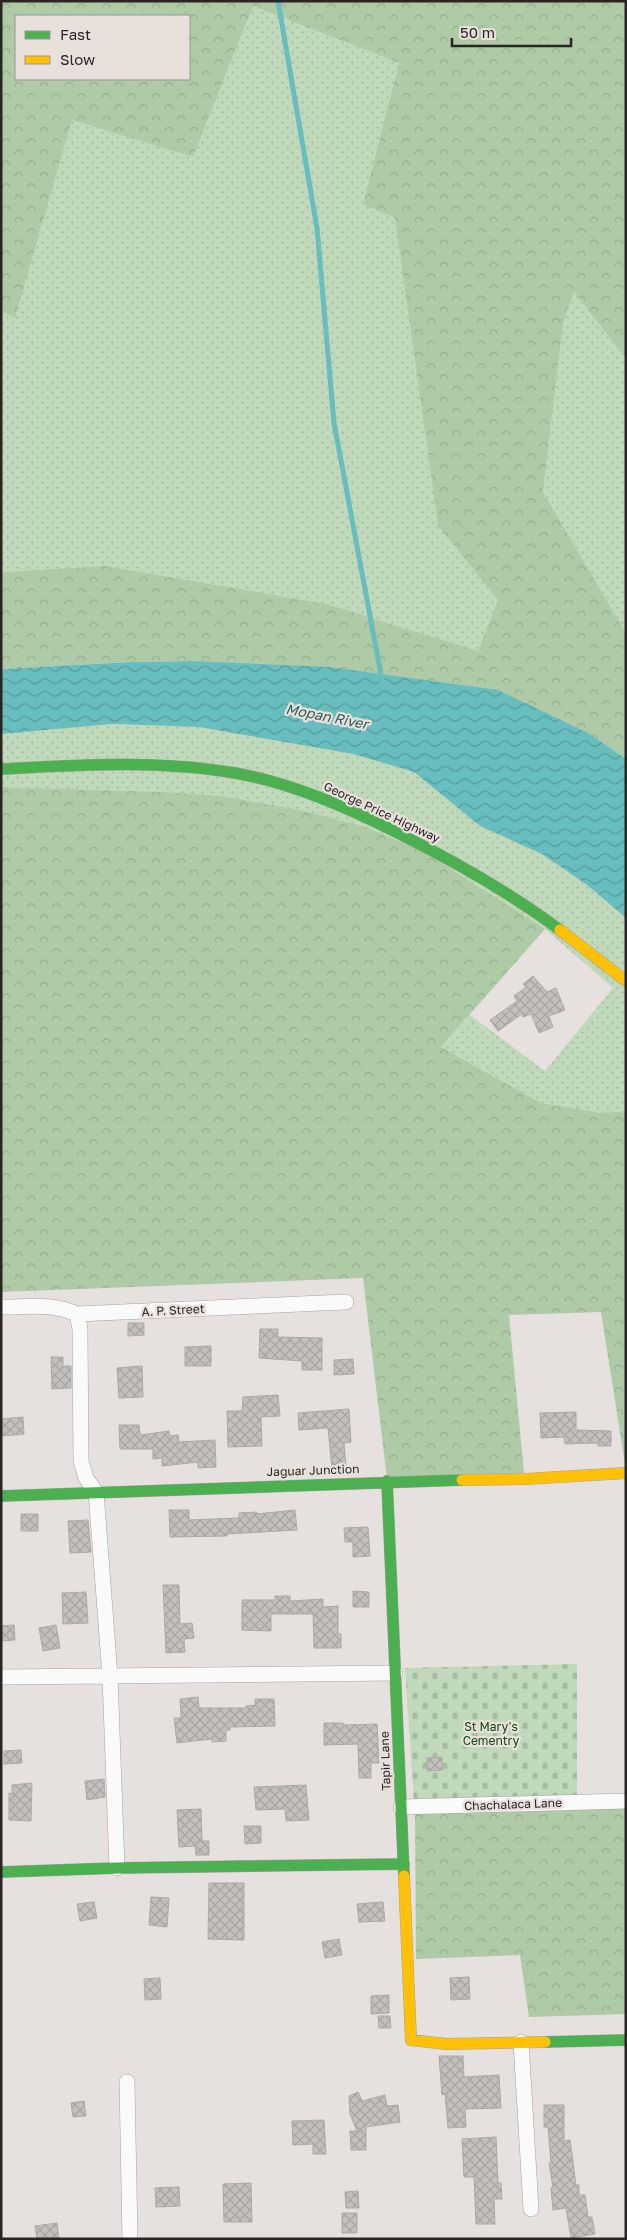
<svg xmlns="http://www.w3.org/2000/svg" width="627" height="2240" viewBox="0 0 627 2240" font-family="'Golos Text',sans-serif">
  <style>
    .grass { fill: url(#grass-dots) }
    .forest { fill: url(#forest-crowns); fill-rule: evenodd }
    .cemetery { fill: url(#cemetery-stones) }
    .water { fill: url(#water-waves) }
    .lines { fill: none; stroke-linecap: round; stroke-linejoin: round }
    .stream { stroke: #68bebf; stroke-width: 5 }
    .building { fill: url(#building-cross-hatch); stroke: #aca9a7 }
    .street-casing { stroke: #a6a2a1; stroke-width: 16 }
    .fast-casing { stroke: #a6a2a1; stroke-width: 12 }
    .slow-casing { stroke: #a6a2a1; stroke-width: 12 }
    .street { stroke: #fbfafa; stroke-width: 15 }
    .fast { stroke: #4caf50; stroke-width: 11 }
    .slow { stroke: #ffc107; stroke-width: 11 }
    .labels { text-anchor: middle; dominant-baseline: central; stroke-width: 4.5; stroke-linejoin: round; paint-order: stroke }
    .street-label { font-size: 12px; fill: #292524; stroke: #e9e0dc }
    .park-label { font-size: 12px; fill: #0f490b; stroke: #e9e0dc }
    .water-label { font-size: 14px; font-style: italic; fill: #2a5d5d; stroke: #e9e0dc }
  </style>
  <defs>
    <pattern id="grass-dots" width="8" height="8" patternUnits="userSpaceOnUse" patternTransform="scale(1.25)"><rect width="8" height="8" fill="#c0d9ba"/><path d="M2 2h.1M6 6h.1" fill="none" stroke="#a5baa0" stroke-width="1.8" stroke-linecap="round"/></pattern>
    <pattern id="forest-crowns" width="20" height="18" patternUnits="userSpaceOnUse" patternTransform="scale(1.25)"><rect width="20" height="18" fill="#aecaa7"/><path d="M2 6a3 3 0 1 1 6 0M12 15a3 3 0 1 1 6 0" fill="none" stroke="#96ad90"/></pattern>
    <pattern id="cemetery-stones" width="16" height="16" patternUnits="userSpaceOnUse" patternTransform="scale(1.25)"><rect width="16" height="16" fill="#c0d9ba"/><path d="M2 7V4a2 2 0 0 1 4 0v3zM10 15v-3a2 2 0 0 1 4 0v3z" fill="#a5baa0"/></pattern>
    <pattern id="water-waves" width="16" height="10" patternUnits="userSpaceOnUse" patternTransform="scale(1.25)"><rect width="16" height="10" fill="#68bebf"/><path d="M0 5q4-4 8 0t8 0" fill="none" stroke="#569a9b"/></pattern>
    <pattern id="building-cross-hatch" width="8" height="8" patternUnits="userSpaceOnUse" patternTransform="scale(1.25)"><rect width="8" height="8" fill="#c3bfbd"/><path d="M0 0l8 8M0 8l8-8" fill="none" stroke="#a8a4a2"/></pattern>
  </defs>
  <rect width="100%" height="100%" fill="#e6e1df"/>
  <!-- grass -->
  <path class="grass" d="M253,6L399,63L363,204L395,217L438,526L498,600L478,651L327,604L105,566L1,572V310L15,317L72,120L193,157Z
    M574,292L626,359V633L543,492L563,324Z
    M112,724L199,727L353,754L414,772L480,826L542,853L587,885L626,918V1111L601,1113L541,1103L441,1047L470,1015L545,1071L613,988L545,929L300,810L223,796L164,792L1,787V734Z"/>
  <!-- forest -->
  <path class="forest" d="M1,1H626V359L574,292L563,324L543,492L626,633V759L590,734L191,661L131,662L1,669V572L105,566L327,604L478,651L498,600L438,526L395,218L363,204L399,63L253,6L193,157L72,120L15,318L1,310ZM16,16H189V79H16Z
    M1,787L164,792L223,796L300,810L362,826L421,850L545,929L441,1047L541,1103L601,1113L626,1111V1470L601,1312L509,1315L524,1473L387,1479L363,1278L1,1292Z
    M626,1806V2014L529,2017L520,1955L416,1959L415,1807Z"/>
  <!-- cemetery -->
  <path class="cemetery" d="M577,1664V1797L414,1802L405,1668Z"/>
  <!-- water -->
  <path class="water" d="M191,661L330,667L498,690L590,734L626,759V918L587,885L542,854L480,826L414,772L353,754L199,727L112,724L1,734V669L131,662Z"/>
  <g class="lines">
    <!-- stream -->
    <path class="stream" d="M278,1L317,228L334,423L382,680"/>
  </g>
  <!-- building -->
  <path class="building" d="M533,976L547,992L556,988L565,1010L549,1016L553,1027L539,1033L531,1014L523,1017L522,1014L498,1031L490,1020L517,1001L514,996L526,987L523,984Z
    M128,1323H144V1335L128,1336Z
    M260,1329H278V1337L322,1338V1370H302V1361L259,1358Z
    M211,1346V1366H185V1347Z
    M51,1357H63V1366H71V1388L52,1389Z
    M353,1359L354,1374L334,1375V1360Z
    M142,1366L143,1397L119,1398L117,1368Z
    M278,1395L280,1416L261,1417L262,1446L228,1447L227,1411H242L243,1397Z
    M349,1409L351,1442L344,1443L346,1468L332,1469L328,1428L299,1430L298,1413Z
    M576,1412V1430L611,1431V1446H598V1443L565,1444L564,1437L541,1438L540,1413Z
    M23,1417L24,1434L2,1436L1,1419Z
    M119,1425H139L140,1435L169,1431L170,1436L178,1435L179,1442L215,1440L216,1467L198,1468V1462L162,1466V1458L153,1459V1449H120Z
    M169,1510H189V1520L239,1518V1513L257,1512V1514L295,1510L297,1530L227,1534V1536L170,1537Z
    M21,1514H38V1531H21Z
    M88,1520L91,1552L70,1553L68,1521Z
    M368,1527L370,1556L353,1557V1542H345L344,1528Z
    M163,1585H179L180,1624L192,1623L194,1638L184,1639L185,1652L166,1653Z
    M353,1591L369,1592V1607H353Z
    M86,1592L88,1623L63,1624L62,1593Z
    M275,1596H290V1601L323,1599V1607L338,1606V1634H341V1648H314L313,1614H271V1631L242,1630V1600H275Z
    M14,1625L15,1640L1,1641V1626Z
    M56,1625L60,1648L43,1651L39,1628Z
    M198,1697L199,1708H246V1706L255,1705V1699H274L275,1726L230,1727V1730H226V1741L212,1742V1739L177,1743L174,1718H181L180,1699Z
    M324,1723H343V1725L377,1724L379,1763H371V1778H359L358,1744L324,1745Z
    M21,1750L22,1763L4,1764V1751Z
    M442,1757V1770L427,1771V1758Z
    M104,1779L105,1797L87,1800L85,1781Z
    M32,1783L31,1821L9,1820V1793L12,1794V1785Z
    M306,1785L309,1820L286,1821L285,1809L256,1810L254,1787Z
    M201,1809L202,1841H209V1855H196L195,1846L179,1847L177,1810Z
    M244,1826H261V1843L245,1844Z
    M209,1883H244V1940L208,1939Z
    M151,1897L169,1898L167,1927L149,1925Z
    M94,1902L97,1918L80,1921L77,1904Z
    M383,1902L385,1921L359,1922L357,1904Z
    M339,1939L342,1955L325,1958L322,1942Z
    M469,1977L470,1999L451,2000L450,1978Z
    M160,1978L161,1999L145,2000L144,1979Z
    M389,1995V2013L371,2014V1996Z
    M378,2016H390L391,2028H379Z
    M439,2056H463L464,2077L499,2075L501,2108L465,2109L466,2127L448,2128L445,2094L442,2095Z
    M358,2092L362,2101L385,2095L387,2106L398,2105L400,2122L366,2127V2150H351L350,2131H357L350,2114L349,2096Z
    M84,2101L86,2116L73,2117L71,2103Z
    M544,2105H564V2141L570,2140L576,2185H579V2195H585L588,2217H592L595,2234L571,2238L566,2208L553,2210L551,2188L553,2187L549,2163H551L548,2127H544Z
    M324,2120L326,2154H313V2144L293,2145L292,2121Z
    M496,2137L498,2183H501L502,2199H494L495,2224H476L474,2177H464L462,2139Z
    M251,2183L252,2222H224L223,2184Z
    M179,2187L180,2206L156,2207L155,2188Z
    M358,2191L359,2208H346L345,2192Z
    M342,2213H357V2233H342Z
    M57,2223L59,2239H37L35,2226Z"/>
  <g class="lines">
    <defs>
      <path id="street" d="M1,1307C28,1307 52,1303 77,1314L346,1302
        M77,1314L80,1329L81,1461L86,1478L96,1492L110,1676L117,1868
        M1,1677L395,1673
        M401,1807L626,1801
        M521,2042L531,2209
        M127,2082L130,2239"/>
      <path id="fast" d="M1,769C79,765 158,760 235,773C292,783 346,807 398,833C454,861 509,892 560,930
        M387,1481L404,1876
        M1,1496L462,1480
        M1,1872L117,1868L404,1864
        M545,2042L626,2040"/>
      <path id="slow" d="M560,930L626,981
        M462,1480L525,1479L626,1473
        M404,1876L411,2040L446,2044L545,2042"/>
    </defs>
    <!-- street casing -->
    <use href="#street" class="street-casing"/>
    <!-- fast casing -->
    <use href="#fast" class="fast-casing"/>
    <!-- slow casing -->
    <use href="#slow" class="slow-casing"/>
    <!-- street -->
    <use href="#street" class="street"/>
    <!-- fast -->
    <use href="#fast" class="fast"/>
    <!-- slow -->
    <use href="#slow" class="slow"/>
  </g>
  <g class="labels">
    <!-- street labels -->
    <g class="street-label">
      <text transform="translate(382 812) rotate(25)">George Price Highway</text>
      <text transform="translate(173 1310) rotate(-3)">A. P. Street</text>
      <text transform="translate(313 1470) rotate(-2)">Jaguar Junction</text>
      <text transform="translate(385 1761) rotate(-92)">Tapir Lane</text>
      <text transform="translate(513 1804) rotate(-2)">Chachalaca Lane</text>
    </g>
    <!-- park labels -->
    <g class="park-label">
      <text x="491" y="1726">St Mary's<tspan x="491" dy="14">Cementry</tspan></text>
    </g>
    <!-- water labels -->
    <g class="water-label">
      <text transform="translate(327 716) rotate(11)">Mopan River</text>
    </g>
  </g>
  <!-- border -->
  <rect width="627" height="2240" fill="none" stroke="#292524" stroke-width="5"/>
  <!-- legend -->
  <rect x="15" y="15" width="175" height="65" fill="#e9e0dc" stroke="#9c9592"/>
  <rect x="25" y="31" width="25" height="8" fill="#4caf50" stroke="#9c9592"/>
  <text x="60" y="40" font-size="15" fill="#292524">Fast</text>
  <rect x="25" y="56" width="25" height="8" fill="#ffc107" stroke="#9c9592"/>
  <text x="60" y="65" font-size="15" fill="#292524">Slow</text>
  <!-- scale -->
  <path d="M452 38v8h119v-8" fill="none" stroke="#292524" stroke-width="2.5"/>
  <text x="460" y="38" font-size="15" fill="#292524" stroke="#e9e0dc" stroke-width="4" paint-order="stroke">50 m</text>
</svg>
